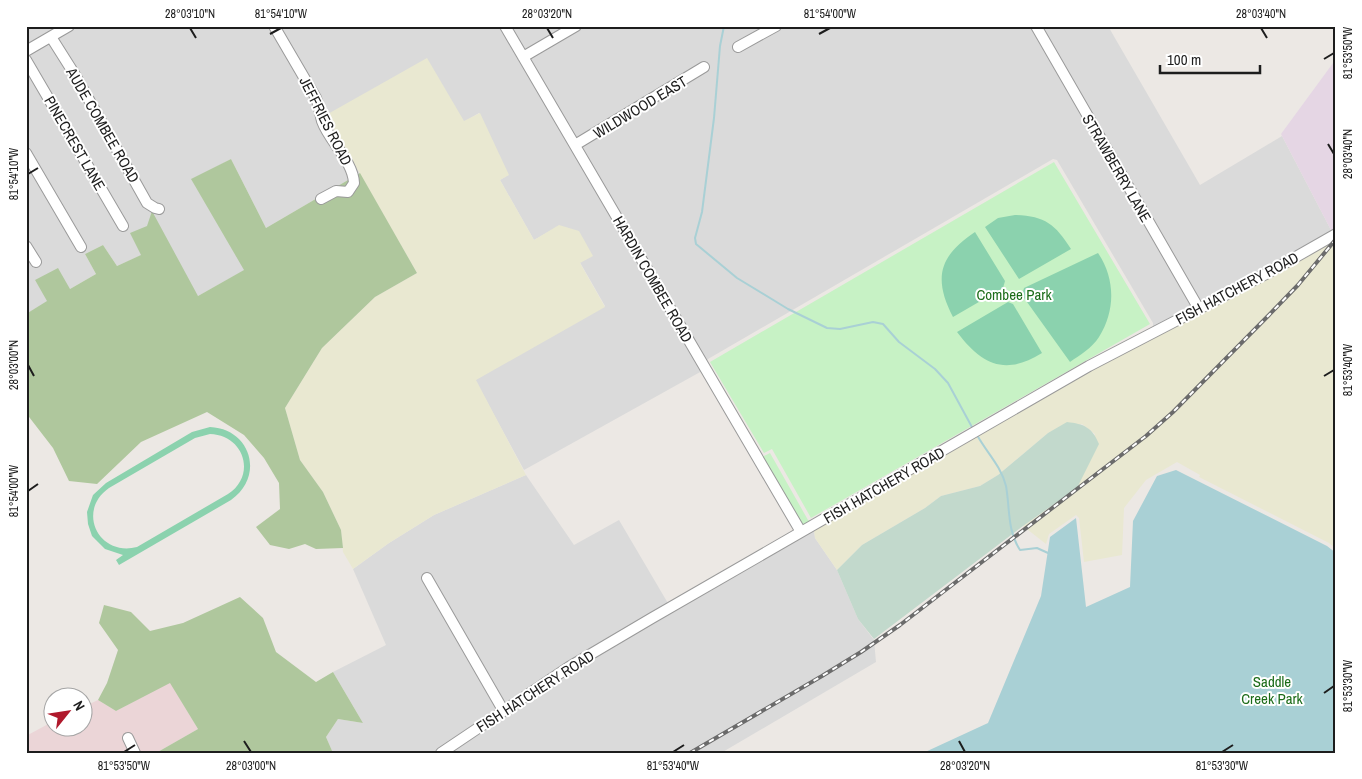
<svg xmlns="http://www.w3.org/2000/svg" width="1362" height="779" viewBox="0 0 1362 779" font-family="'Archivo Narrow',sans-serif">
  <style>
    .residential { fill: #dadada }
    .commercial { fill: #ebd5d7 }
    .industrial { fill: #e5d6e4 }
    .farmland { fill: #e9e8d1 }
    .forest { fill: #afc79d }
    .wetland { fill: #c2d9cc }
    .park { fill: #c7f2c5 }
    .pitch { fill: #8bd2ae; fill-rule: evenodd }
    .water { fill: #a9d0d5 }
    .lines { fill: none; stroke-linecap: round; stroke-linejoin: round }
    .stream { stroke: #a9d0d5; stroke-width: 2 }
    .minor-casing { stroke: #9a9a9a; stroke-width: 12 }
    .minor { stroke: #fff; stroke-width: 10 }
    .rail-casing { stroke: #6b6b6b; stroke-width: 4 }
    .rail { stroke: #fff; stroke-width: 2; stroke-dasharray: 5.5; stroke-linecap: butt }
    .ticks { fill: none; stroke: #1d1d1d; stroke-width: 2 }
    .labels { text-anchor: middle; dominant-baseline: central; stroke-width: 4; stroke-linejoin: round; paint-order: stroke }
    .street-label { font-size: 15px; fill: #1d1d1d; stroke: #fff }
    .park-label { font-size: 15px; fill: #1c6c19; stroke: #fff }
    .neatline { fill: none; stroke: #1d1d1d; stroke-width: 2 }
    .ticks-label { font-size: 12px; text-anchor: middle; fill: #1d1d1d }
  </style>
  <rect width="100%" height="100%" fill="#ece8e4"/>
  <!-- residential -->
  <path class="residential" d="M26,26H60L26,47Z
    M76,26H501L702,371L524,470L475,380L605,306L559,226L534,240L500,180L508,175L479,113L464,122L326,115L360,173L266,228L231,159L192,180L245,270L198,296L142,255L117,266L103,245L85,254L96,274L70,289L35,280L48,301L26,314V254L34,267L41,263L26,239V161L79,252L86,248L26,146V67L121,231L128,227L28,55L49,42L72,77L133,185L161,213L163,206L156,205L150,200L56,38Z
    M510,26H569L525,52Z
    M583,26H769L734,47L737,52L782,26H1108L1200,185L1282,136L1332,232L1300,251L1144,333L1153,326V323L1057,160L1053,159L708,359L706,363L580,146L709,67L704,62L689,73L577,140L528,58Z
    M526,475L574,545L619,520L669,605L501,708L435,753H333L326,737L338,719L363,723L333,672L386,645L353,569L389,543L434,515Z
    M814,530L815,538L837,570L858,619L874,640L876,662L721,753H448L571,670L672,611L674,612L741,571Z"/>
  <!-- commercial -->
  <path class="commercial" d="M170,682L198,729L156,753H26V736L52,722V726H82L83,707L98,700L116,711Z"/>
  <!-- industrial -->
  <path class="industrial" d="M1336,59V230L1332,232L1281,134Z"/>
  <!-- farmland -->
  <path class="farmland" d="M427,58L464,121L480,113L509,175L500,180L534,240L559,225L579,231L593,256L580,263L605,307L476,380L526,475L434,515L389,543L353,569L343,552L341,530L323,492L300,460L285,408L322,348L375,297L417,273L326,115Z
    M1336,238V549L1329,543L1199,477L1200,475L1177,462L1146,480L1124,508L1122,555L1084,562L1079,518L1076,515L1049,534L1046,544L1023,526L1077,488L1095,434L1082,424L1048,433L998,475L980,486L941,496L925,508L862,545L837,570L815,538L814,530L888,486L1091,369Z"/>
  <!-- forest -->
  <path class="forest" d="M231,159L266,228L360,173L417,273L375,297L322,348L285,408L300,460L323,492L341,530L343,548L316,549L305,544L289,549L270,545L256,527L280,509L279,483L264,458L244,435L207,412L141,442L97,484L69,481L53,448L26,413V314L47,301L35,280L58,268L70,289L96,274L85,254L103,245L117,266L141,255L130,233L147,226L152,211L198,296L244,270L191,179Z
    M240,597L263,618L276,652L316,682L333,672L363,723L338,719L326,737L333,753H156L198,729L170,683L116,711L98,700L107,683L118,650L99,623L104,605L131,612L150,631L183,623Z"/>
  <!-- wetland -->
  <path class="wetland" d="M1067,422C1084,424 1092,427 1099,444L1077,488L1023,526L874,639L858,619L837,570L862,545L925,508L941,496L980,486L998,475L1048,433Z"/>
  <!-- park -->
  <path class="park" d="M1054,162L1150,324L811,518L772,449L764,453L710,362Z
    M770,453L808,520L811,521L803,528L761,455L764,456Z"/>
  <!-- pitch -->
  <path class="pitch" d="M1015,215C1045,216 1055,224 1071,249L1019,279L985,227L998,218Z
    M975,232L1005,281L1003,288L953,317C933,278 939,256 975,232Z
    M1098,253C1115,278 1116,310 1099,337C1092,348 1080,355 1070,362L1022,295L1024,288Z
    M1008,302L1013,304L1042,353C1005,376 982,365 957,332Z
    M210,427C251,429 265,476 231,500L119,565L116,560L123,555L105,549L92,536L88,524L87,512L93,495L106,483L192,432ZM210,434C244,435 257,475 228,494L137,547C99,557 76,511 109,488L195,438Z"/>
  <!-- water -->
  <path class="water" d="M1176,470L1327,546L1336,553V753H923L988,723L1041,596L1050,537L1076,518L1086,607L1130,587L1133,521L1157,476Z"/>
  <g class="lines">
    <!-- stream -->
    <path class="stream" d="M724,26L720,46L714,118L702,212L695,238L696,244L737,278L788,309L827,328L840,329L873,322L883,324L899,342L935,369L948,383L973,429
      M977,435C987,453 1001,466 1006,486C1010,508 1007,530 1020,550L1037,548L1048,553"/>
    <defs>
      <path id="minor" d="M274,26L316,98C319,106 320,113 322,121C329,141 353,161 354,183L348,192L336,191L321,199
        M505,26L801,532
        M1036,26L1199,309
        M51,37L75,75L147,203L155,208L159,209
        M738,47L776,26
        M26,51L69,26
        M523,57L576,26
        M26,60L123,226
        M575,145L704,67
        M26,153L81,247
        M26,246L36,262
        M427,578L503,710
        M128,738L135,753
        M441,753L569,667L652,618L1089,366L1266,274L1336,234"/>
    </defs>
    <!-- minor casing -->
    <use href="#minor" class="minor-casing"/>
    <!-- minor -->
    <use href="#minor" class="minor"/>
    <defs>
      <path id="rail" d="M690,753L822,676L861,652L900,625L1146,436L1173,412L1268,316L1298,285L1336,239"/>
    </defs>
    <!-- rail casing -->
    <use href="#rail" class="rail-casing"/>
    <!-- rail -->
    <use href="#rail" class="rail"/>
  </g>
  <!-- ticks -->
  <path class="ticks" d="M190,28L196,38M547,28L553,38M1261,28L1267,38M270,34L281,28M819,34L830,28M1324,59L1334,53M1328,144L1334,154M28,174L38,168M28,365L34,376M1324,376L1334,370M28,491L38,484M1324,693L1334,686M244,741L251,752M959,741L965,752M124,752L135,745M673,752L684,745M1222,752L1233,745"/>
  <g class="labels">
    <!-- street labels -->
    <g class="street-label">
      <text transform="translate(640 107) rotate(-31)">WILDWOOD EAST</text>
      <text transform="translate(326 121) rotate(63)">JEFFRIES ROAD</text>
      <text transform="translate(103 125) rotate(60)">AUDE COMBEE ROAD</text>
      <text transform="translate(75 143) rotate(60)">PINECREST LANE</text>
      <text transform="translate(1117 168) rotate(60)">STRAWBERRY LANE</text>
      <text transform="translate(653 279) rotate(60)">HARDIN COMBEE ROAD</text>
      <text transform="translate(1237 288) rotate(-28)">FISH HATCHERY ROAD</text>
      <text transform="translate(884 485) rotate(-30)">FISH HATCHERY ROAD</text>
      <text transform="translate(535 691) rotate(-33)">FISH HATCHERY ROAD</text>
    </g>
    <!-- park labels -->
    <g class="park-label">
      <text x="1014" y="294">Combee Park</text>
      <text x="1272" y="681">Saddle<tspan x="1272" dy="17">Creek Park</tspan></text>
    </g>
  </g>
  <!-- border -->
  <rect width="1362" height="779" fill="none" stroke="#ffffff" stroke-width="55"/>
  <!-- north arrow -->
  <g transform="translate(68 712) rotate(60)"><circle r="24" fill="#ffffff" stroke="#a5a5a5"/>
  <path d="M0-4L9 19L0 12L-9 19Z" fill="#b0192c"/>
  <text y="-8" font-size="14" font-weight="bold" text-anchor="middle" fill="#1d1d1d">N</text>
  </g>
  <!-- scale -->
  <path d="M1160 65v8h100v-8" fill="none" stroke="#1d1d1d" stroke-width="2.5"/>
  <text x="1167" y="65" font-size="15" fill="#1d1d1d" stroke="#ffffff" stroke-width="4" paint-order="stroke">100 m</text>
  <rect x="28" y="28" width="1306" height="724" class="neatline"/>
  <g class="ticks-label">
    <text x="190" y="18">28°03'10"N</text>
    <text x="281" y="18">81°54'10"W</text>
    <text x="547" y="18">28°03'20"N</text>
    <text x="830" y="18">81°54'00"W</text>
    <text x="1261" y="18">28°03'40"N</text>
    <text transform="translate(1348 53) rotate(-90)" y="4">81°53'50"W</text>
    <text transform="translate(1348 154) rotate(-90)" y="4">28°03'40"N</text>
    <text transform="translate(14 174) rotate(-90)" y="4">81°54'10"W</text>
    <text transform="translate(14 365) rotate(-90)" y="4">28°03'00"N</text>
    <text transform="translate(1348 370) rotate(-90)" y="4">81°53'40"W</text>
    <text transform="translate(14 491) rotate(-90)" y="4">81°54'00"W</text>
    <text transform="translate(1348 686) rotate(-90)" y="4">81°53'30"W</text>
    <text x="124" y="770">81°53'50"W</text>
    <text x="251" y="770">28°03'00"N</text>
    <text x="673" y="770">81°53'40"W</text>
    <text x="965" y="770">28°03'20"N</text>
    <text x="1222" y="770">81°53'30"W</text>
  </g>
</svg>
